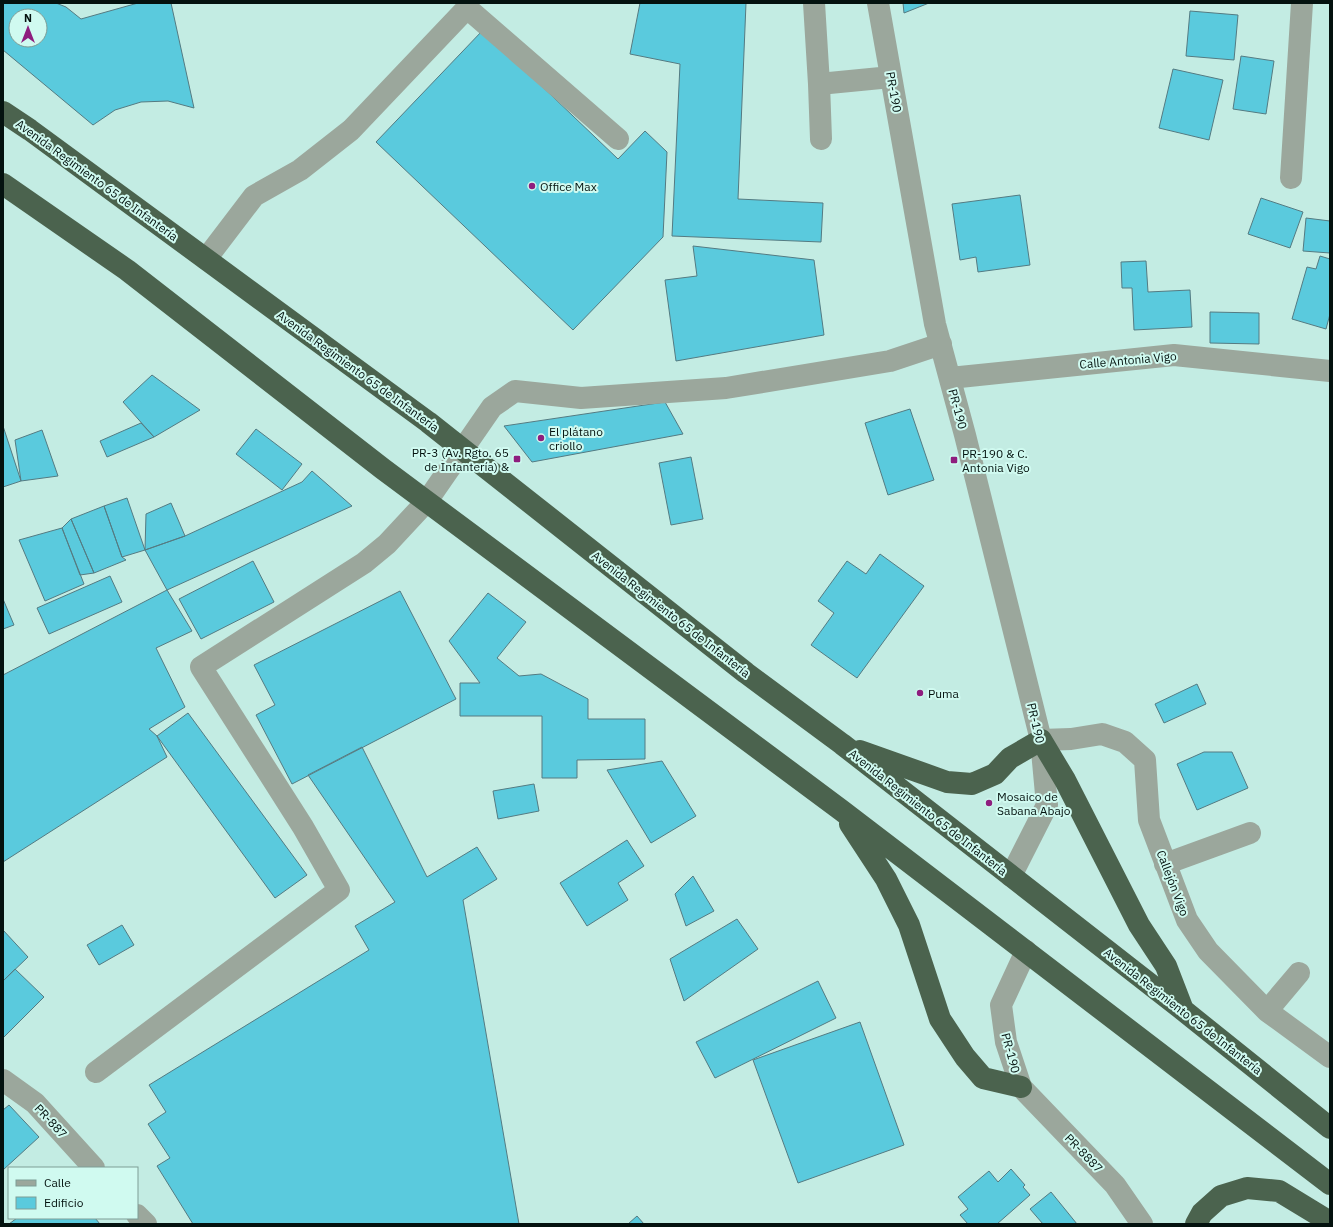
<svg xmlns="http://www.w3.org/2000/svg" width="1333" height="1227" font-family="'IBM Plex Sans',sans-serif">
<style>
.building{fill:#5acadd;stroke:#547b82;fill-rule:evenodd}
.lines{fill:none;stroke-linecap:round;stroke-linejoin:round}
.minor{stroke:#9ba79c;stroke-width:22}
.highway{stroke:#4b634e;stroke-width:22}
.poi-dot{fill:#8e1d7e;stroke:#d0faf0;stroke-width:1.5}
.labels{text-anchor:middle;dominant-baseline:central;stroke-width:4;stroke-linejoin:round;paint-order:stroke}
.street-label{font-size:12px;fill:#04120f;stroke:#d0faf0}
.poi-label{font-size:12px;fill:#04120f;stroke:#d0faf0;text-anchor:start}
</style>
<rect width="100%" height="100%" fill="#c3ece3"/>
<!-- building -->
<path class="building" d="M3 3H56L66 7 81 19 138 3H171L194 108 168 101 141 102 115 110 93 125 3 50ZM16 16H40V40H16Z
M640 3H746L738 199 823 203 821 242 672 236 680 64 630 54Z
M903 3H929L904 13Z
M1190 11 1238 15 1234 60 1186 56Z
M483 30 618 159 645 131 667 152 663 237 573 330 376 142Z
M1241 56 1274 61 1266 114 1233 109Z
M1173 69 1223 80 1209 140 1159 128Z
M1020 195 1030 265 978 272 976 257 960 260 952 204Z
M1261 198 1303 212 1290 248 1248 234Z
M1306 218 1330 221V253L1303 251Z
M693 246 814 260 824 335 676 361 665 280 697 276Z
M1320 256 1330 259V314L1326 329 1292 319 1307 267 1316 269Z
M1146 261 1148 292 1190 290 1192 327 1134 330 1132 288H1122L1121 262Z
M1210 312 1259 313V344L1210 343Z
M152 375 200 410 154 437 123 402Z
M665 402 683 434 532 462 504 426Z
M910 409 934 480 888 495 865 423Z
M141 423 154 437 107 457 100 441Z
M3 426 21 481 3 487Z
M256 429 302 464 282 490 236 454Z
M42 430 58 476 21 481 15 440Z
M691 457 703 519 671 525 659 463Z
M312 471 352 506 167 590 145 550 185 536 302 482Z
M127 498 145 550 122 557 104 506Z
M171 503 185 536 145 550 146 514Z
M104 506 122 557 126 560 94 573 71 519Z
M71 519 94 573 80 575 62 528Z
M62 528 84 584 45 601 19 540Z
M880 554 924 586 857 678 811 645 834 613 818 601 847 561 866 574Z
M253 561 274 602 201 639 179 599Z
M110 576 122 602 49 634 37 608Z
M167 590 192 631 156 648 185 707 149 729 157 736 167 757 3 862V675Z
M400 591 456 699 292 784 256 715 275 705 254 665Z
M488 593 526 622 497 658 519 676 541 674 588 699V719H645V759L577 760V778H542V716H460V683H480L449 641Z
M3 599 14 625 3 629Z
M1197 684 1206 704 1164 723 1155 704Z
M188 713 307 875 275 898 157 736Z
M362 747 427 877 477 847 497 879 463 900 519 1224H193L157 1166 170 1158 148 1124 166 1112 149 1085 369 950 355 926 395 902 308 775Z
M1204 752H1232L1248 788 1197 810 1177 764Z
M662 761 696 816 651 843 607 770Z
M534 784 539 811 498 819 493 791Z
M627 840 644 866 618 883 628 900 587 926 560 883Z
M693 876 714 911 686 926 675 894Z
M737 919 758 949 684 1001 670 959Z
M122 925 134 945 99 965 87 945Z
M3 930 28 957 3 981Z
M15 969 44 997 3 1038V981Z
M818 981 836 1018 715 1078 696 1042Z
M860 1022 904 1145 798 1183 753 1060Z
M9 1105 39 1137 3 1170V1110Z
M1011 1169 1025 1185 1023 1187 1030 1195 997 1224H968L960 1215 968 1209 958 1197 989 1171 998 1182Z
M1051 1192 1077 1224H1043L1030 1209Z
M637 1216 644 1224H628Z
M17 1218H95L100 1224H9Z"/>
<g class="lines">
<!-- minor -->
<path class="minor" d="M814 3 819 84
M878 3 935 324 965 435 1041 740 1047 805 1011 876
M821 139 819 84 891 77
M1291 178 1302 3
M206 259 254 196 300 170 351 130 467 8 618 139
M950 378 1174 355 1330 371
M1041 740 1071 739 1102 734 1125 742 1145 760 1149 820 1187 920 1208 951 1267 1011 1330 1057
M1165 864 1250 833
M1026 951 1001 1005 1006 1042 1021 1087 1115 1185 1142 1224
M1267 1011 1299 973
M96 1072 339 890 303 827 201 667 364 563 387 544 427 501 492 407 515 391 581 398 726 388 890 361 941 344
M3 1080 35 1103 94 1168
M137 1215 146 1224"/>
<!-- highway -->
<path class="highway" d="M3 112 30 130 428 422 746 673 842 744 1183 1010 1330 1128
M3 184 127 270 383 469 841 810 1330 1184
M860 751 947 782 972 784 995 774 1010 758 1041 740 1065 780 1139 925 1166 966 1183 1010
M850 824 886 879 909 925 940 1019 965 1057 983 1078 1021 1087
M1196 1224 1202 1213 1221 1196 1247 1188 1279 1191 1330 1222"/>
</g>
<!-- markers -->
<g class="poi-dot">
<circle cx="532" cy="186" r="4"/>
<circle cx="541" cy="438" r="4"/>
<rect x="513" y="455" width="8" height="8" rx="2"/>
<rect x="950" y="456" width="8" height="8" rx="2"/>
<circle cx="920" cy="693" r="4"/>
<circle cx="989" cy="803" r="4"/>
</g>
<g class="labels">
<!-- street labels -->
<g class="street-label">
<text transform="translate(894 92) rotate(80)">PR-190</text>
<text transform="translate(97 180) rotate(36)">Avenida Regimiento 65 de Infantería</text>
<text transform="translate(1128 360) rotate(-5)">Calle Antonia Vigo</text>
<text transform="translate(358 371) rotate(36)">Avenida Regimiento 65 de Infantería</text>
<text transform="translate(958 409) rotate(75)">PR-190</text>
<text transform="translate(671 614) rotate(38)">Avenida Regimiento 65 de Infantería</text>
<text transform="translate(1036 723) rotate(77)">PR-190</text>
<text transform="translate(928 812) rotate(38)">Avenida Regimiento 65 de Infantería</text>
<text transform="translate(1173 883) rotate(69)">Callejón Vigo</text>
<text transform="translate(1183 1011) rotate(38)">Avenida Regimiento 65 de Infantería</text>
<text transform="translate(1011 1053) rotate(75)">PR-190</text>
<text transform="translate(51 1121) rotate(47)">PR-887</text>
<text transform="translate(1084 1153) rotate(46)">PR-8887</text>
</g>
<!-- poi labels -->
<g class="poi-label">
<text x="540" y="186">Office Max</text>
<text x="549" y="431">El plátano<tspan x="549" dy="14">criollo</tspan></text>
<text x="509" y="452" text-anchor="end">PR-3 (Av. Rgto. 65<tspan x="509" dy="14">de Infantería) &amp;</tspan></text>
<text x="962" y="453">PR-190 &amp; C.<tspan x="962" dy="14">Antonia Vigo</tspan></text>
<text x="928" y="693">Puma</text>
<text x="997" y="796">Mosaico de<tspan x="997" dy="14">Sabana Abajo</tspan></text>
</g>
</g>
<!-- border -->
<rect width="1333" height="1227" fill="none" stroke="#04120f" stroke-width="8"/>
<!-- legend -->
<rect x="8" y="1167" width="130" height="52" fill="#d0faf0" stroke="#7e9d96"/>
<rect x="16" y="1180" width="20" height="6" fill="#9ba79c" stroke="#7e9d96"/>
<text x="44" y="1187" font-size="12" fill="#04120f">Calle</text>
<rect x="16" y="1197" width="20" height="12" fill="#5acadd" stroke="#7e9d96"/>
<text x="44" y="1207" font-size="12" fill="#04120f">Edificio</text>
<!-- north arrow -->
<g transform="translate(28 28)"><circle r="19" fill="#d0faf0" stroke="#7e9d96"/>
<path d="M0-3L7 15L0 10L-7 15Z" fill="#8e1d7e"/>
<text y="-6" font-size="11" font-weight="bold" text-anchor="middle" fill="#04120f">N</text>
</g>
</svg>
